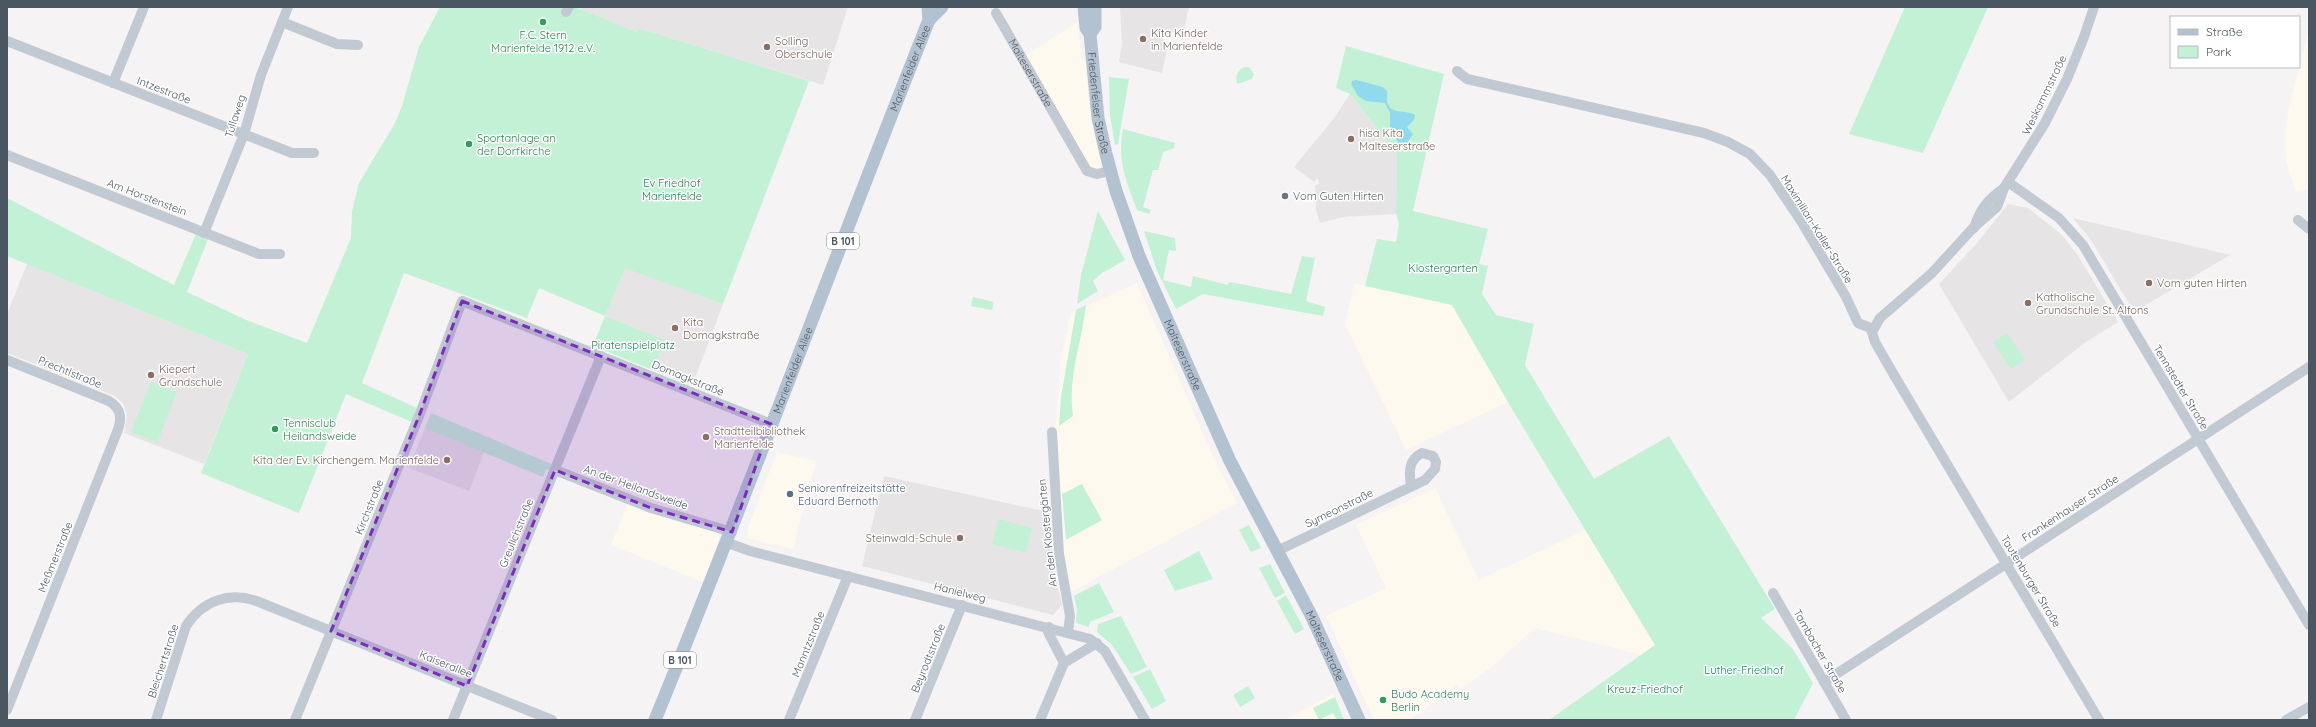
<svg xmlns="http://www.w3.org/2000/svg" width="2316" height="727" font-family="Quicksand,sans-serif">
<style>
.commercial{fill:#fdf9ef}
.education{fill:#e6e4e5}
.green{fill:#c3f1d5}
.water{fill:#90daee}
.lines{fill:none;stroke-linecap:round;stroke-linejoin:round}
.minor{stroke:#c1cad2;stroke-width:10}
.major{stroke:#b3c2d1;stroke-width:13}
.marked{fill:#7b2cbf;fill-opacity:0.2;stroke:#7b2cbf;stroke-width:3;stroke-dasharray:8 5;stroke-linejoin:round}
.leisure-dot{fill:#2e9e5b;stroke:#fff;stroke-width:1.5}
.education-dot{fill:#8d6e63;stroke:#fff;stroke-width:1.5}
.worship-dot{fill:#6b7280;stroke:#fff;stroke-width:1.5}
.service-dot{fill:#5c6f8a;stroke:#fff;stroke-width:1.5}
.labels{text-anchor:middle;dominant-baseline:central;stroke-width:3;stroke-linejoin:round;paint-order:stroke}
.shield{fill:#fff;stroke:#808990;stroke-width:1}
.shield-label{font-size:10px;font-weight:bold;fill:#4a5661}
.education-label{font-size:11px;fill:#785e54;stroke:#fff;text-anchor:start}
.leisure-label{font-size:11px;fill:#27864d;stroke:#fff;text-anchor:start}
.street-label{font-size:11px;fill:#4a5661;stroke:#fff}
.park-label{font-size:11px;fill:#17864f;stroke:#fff}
.worship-label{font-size:11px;fill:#5b616d;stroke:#fff;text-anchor:start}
.service-label{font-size:11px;fill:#4e5e75;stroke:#fff;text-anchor:start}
</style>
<rect width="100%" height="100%" fill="#f5f3f3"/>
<!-- commercial -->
<path class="commercial" d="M1078 22 1081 58 1085 61 1091 112 1101 162 1099 168 1095 169 1089 167 1026 55Z
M2309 29V189L2295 191 2286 161 2285 132 2289 108Z
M1137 283 1215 461 1237 503 1069 593 1062 551 1055 431 1061 359 1071 313Z
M1354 283 1452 305 1508 402 1406 450 1345 324Z
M777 452 816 461 793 549 747 538V530Z
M1435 488 1479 580 1585 530 1655 645 1641 655 1535 628 1493 666 1461 689 1457 685 1410 720H1374L1326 616 1386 588 1356 525Z
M628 502 718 533 719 541 703 582 611 545Z
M1333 694 1344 720H1284Z"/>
<!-- education -->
<path class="education" d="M581 7H848L823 85 639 28 637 32 580 9Z
M1120 7H1189L1183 34 1166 31 1162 47 1167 49 1162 73 1119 62 1122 44Z
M1350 94 1397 153 1396 214 1344 217 1320 223 1316 210 1315 186 1319 184 1318 178 1314 182 1294 167 1335 117Z
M2008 204 2028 208 2061 234 2077 254 2118 322 2086 342 2009 402 1939 284 1977 243Z
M2073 218 2230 255 2134 312 2091 240Z
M27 264 248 354 204 464 124 433 127 414 123 403 113 395 7 353V314Z
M625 267 723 304 692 386 653 370 665 341 605 316Z
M425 428 484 452 469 491 409 468Z
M884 476 1048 512 1053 565 1062 605 1053 615 862 566Z"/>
<!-- green -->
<path class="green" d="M440 7H575L637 32 639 28 809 81 723 304 625 268 605 316 665 340 653 370 593 346 605 316 539 288 527 318 404 273 362 383 417 408 412 422 346 394 299 513 201 473 248 354 7 256V198L174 285 196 234 208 239 187 292 246 320 307 343 351 238 352 211 359 183 395 123 402 106 419 47Z
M1905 7H1988L1923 153 1849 134Z
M1346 46 1444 74 1413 211 1488 229 1479 264 1488 266 1482 294 1496 315 1534 324 1525 365 1594 479 1669 436 1775 609 1761 618 1793 649 1813 683 1794 720H1549L1655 645 1512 409 1452 305 1365 286 1377 239 1396 242 1399 223 1396 214 1397 153 1350 94 1336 88Z
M1244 67H1249L1254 74 1252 79 1237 84C1235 76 1237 71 1244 67Z
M1109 77 1129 79 1118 144 1115 145 1110 116Z
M1123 129 1175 143 1174 148 1163 152 1158 170H1153L1143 207 1151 210 1149 214 1137 210C1126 180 1117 162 1123 129Z
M1098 211 1125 260 1102 273 1093 281 1098 291 1077 304 1081 275Z
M1144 231 1175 238 1176 251 1169 250 1163 280 1191 287 1193 276 1228 285 1230 282 1291 294 1302 256 1315 258 1306 301 1325 307 1323 316 1203 294 1176 309 1157 271Z
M973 297 994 302 992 310 971 306Z
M1086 305C1082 342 1067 379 1073 416L1059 426 1061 397 1076 310Z
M2007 333 2025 360 2011 369 1993 342Z
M151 382 177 392 157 443 131 432Z
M431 413 551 464 549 470 546 469 543 477 425 428Z
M1082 484 1102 520 1066 540 1062 494Z
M999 519 1032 528 1026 553 992 544Z
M1249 525 1261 548 1251 552 1239 530Z
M1199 551 1213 579 1175 591 1164 570Z
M1270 564 1285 593 1275 598 1259 568Z
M1099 583 1114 612 1090 622 1089 627 1076 623 1077 610 1074 596Z
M1286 595 1304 629 1295 634 1277 601Z
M1121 616 1147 667 1131 674 1112 645 1097 632 1098 624Z
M1150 669 1166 701 1152 709 1133 677Z
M1248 686 1255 698 1240 707 1233 695Z
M1335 697 1344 720H1337L1333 713 1319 720 1313 708Z"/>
<!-- water -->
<path class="water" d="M1356 80 1383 87 1387 91C1388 94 1386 97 1387 100 1388 116 1407 109 1415 115L1414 120 1407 127 1413 134 1405 146 1399 144 1390 127V113L1385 103 1366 101 1358 96 1351 84 1352 81Z"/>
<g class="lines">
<!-- minor -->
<g class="minor">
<path d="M2094 7 2084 37 2067 79 2045 123 2004 188 1997 207 1973 228 1932 273 1880 318 1872 332 1875 342 1894 375 2099 720"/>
<path d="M566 12 569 7"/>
<path id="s1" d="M996 13 1087 171 1097 174 1110 171"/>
<path d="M282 22 337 44 358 45"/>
<path d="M7 41 292 153H314"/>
<path d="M1457 71 1467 79 1704 133 1728 142 1750 154 1770 175 1801 221 1846 297 1858 323 1873 329"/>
<path d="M113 83 144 7"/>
<path d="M7 155 259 254H280"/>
<path d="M2008 182 2059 218 2083 245 2309 625"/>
<path d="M2298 220 2309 229"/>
<path d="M1974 228C1980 209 1988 199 2004 188"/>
<path d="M204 233 244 134 261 75 288 7"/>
<path d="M7 360 109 401C122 409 122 419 117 432L7 710"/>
<path d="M1052 432 1059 554 1070 616 1068 632"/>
<path d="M555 470 651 508 732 532"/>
<path d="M728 543 750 551 1090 639 1105 651 1145 720"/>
<path d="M1277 551 1425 480 1435 469 1436 462 1433 456 1422 453C1408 460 1409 473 1411 486"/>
<path d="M1773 593 1846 720"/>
<path d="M1049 627 1048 632 1064 663"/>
<path d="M1824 682 2309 367"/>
<path d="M156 720 186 626C203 600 230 591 259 602L552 720"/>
<path d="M295 720 419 416 462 301 771 424"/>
<path d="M453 720 601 356"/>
<path d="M789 720 848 576"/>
<path d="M915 720 962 605"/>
<path d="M1040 720 1064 663 1097 643"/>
<path d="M2286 720 2309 707"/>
</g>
<!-- major -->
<g class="major">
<path id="s2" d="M1084 7 1086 28 1090 34 1098 118 1106 154 1116 191 1139 256 1230 461 1311 615 1359 720"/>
<path d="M929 20 942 7"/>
<path d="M1090 34 1095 27V7"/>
<path id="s3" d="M655 720C750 488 836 253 929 20L928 7"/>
</g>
</g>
<!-- marked area -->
<path class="marked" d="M462 301 771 424 732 532 651 508 555 470 467 686 331 631 419 416Z"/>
<!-- markers -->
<g class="leisure-dot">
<circle cx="543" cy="22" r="4"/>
<circle cx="469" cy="144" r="4"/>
<circle cx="275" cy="429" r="4"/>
<circle cx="1383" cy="700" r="4"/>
</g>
<g class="education-dot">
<circle cx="1143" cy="39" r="4"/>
<circle cx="767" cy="47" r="4"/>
<circle cx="1351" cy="139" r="4"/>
<circle cx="2149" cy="283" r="4"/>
<circle cx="2028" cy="303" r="4"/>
<circle cx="675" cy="328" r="4"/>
<circle cx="151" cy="375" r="4"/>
<circle cx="706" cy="437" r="4"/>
<circle cx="447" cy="460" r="4"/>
<circle cx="960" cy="538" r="4"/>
</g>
<circle class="worship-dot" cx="1285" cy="196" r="4"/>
<circle class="service-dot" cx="790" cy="494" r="4"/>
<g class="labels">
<!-- shield labels -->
<g class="shield">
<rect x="827" y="233" width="32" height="16" rx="3"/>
<rect x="664" y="652" width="32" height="16" rx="3"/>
</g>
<g class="shield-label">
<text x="843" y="241">B 101</text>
<text x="680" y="660">B 101</text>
</g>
<!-- education labels -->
<g class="education-label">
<text x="1151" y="33">Kita Kinder<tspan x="1151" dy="13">in Marienfelde</tspan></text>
<text x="775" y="41">Solling<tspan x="775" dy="13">Oberschule</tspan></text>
<text x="1359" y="133">hisa Kita<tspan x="1359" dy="13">Malteserstraße</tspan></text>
<text x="2157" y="283">Vom guten Hirten</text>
<text x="2036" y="297">Katholische<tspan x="2036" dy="13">Grundschule St. Alfons</tspan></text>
<text x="683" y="322">Kita<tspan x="683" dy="13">Domagkstraße</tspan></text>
<text x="159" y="369">Kiepert<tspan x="159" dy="13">Grundschule</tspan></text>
<text x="714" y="431">Stadtteilbibliothek<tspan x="714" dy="13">Marienfelde</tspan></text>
<text x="439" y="460" text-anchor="end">Kita der Ev. Kirchengem. Marienfelde</text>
<text x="952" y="538" text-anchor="end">Steinwald-Schule</text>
</g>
<!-- leisure labels -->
<g class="leisure-label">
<text x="543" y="35" text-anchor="middle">F.C. Stern<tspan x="543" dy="13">Marienfelde 1912 e.V.</tspan></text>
<text x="477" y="138">Sportanlage an<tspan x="477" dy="13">der Dorfkirche</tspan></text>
<text x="283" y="423">Tennisclub<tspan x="283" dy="13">Heilandsweide</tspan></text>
<text x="1391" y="694">Budo Academy<tspan x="1391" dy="13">Berlin</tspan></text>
</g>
<!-- street labels -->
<g class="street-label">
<text stroke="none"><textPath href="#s3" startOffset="700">Marienfelder Allee</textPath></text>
<text stroke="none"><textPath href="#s1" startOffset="69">Malteserstraße</textPath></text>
<text transform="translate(164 90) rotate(21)">Intzestraße</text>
<text transform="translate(2044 95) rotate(-64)">Weskammstraße</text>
<text stroke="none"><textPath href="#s2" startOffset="98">Friedenfelser Straße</textPath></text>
<text transform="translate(235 116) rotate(-72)">Tullaweg</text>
<text transform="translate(147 197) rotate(21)">Am Horstenstein</text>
<text transform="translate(1817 229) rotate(58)">Maximilian-Kaller-Straße</text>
<text stroke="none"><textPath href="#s2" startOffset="365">Malteserstraße</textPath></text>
<text stroke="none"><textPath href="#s3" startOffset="376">Marienfelder Allee</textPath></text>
<text transform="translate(70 372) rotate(22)">Prechtlstraße</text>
<text transform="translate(688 378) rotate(22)">Domagkstraße</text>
<text transform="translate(2181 387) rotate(59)">Tennstedter Straße</text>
<text transform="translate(636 487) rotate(20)">An der Heilandsweide</text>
<text transform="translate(369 507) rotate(-68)">Kirchstraße</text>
<text transform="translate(1339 508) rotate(-26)">Symeonstraße</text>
<text transform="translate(2070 508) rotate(-33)">Frankenhauser Straße</text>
<text transform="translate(516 533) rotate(-68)">Greulichstraße</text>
<text transform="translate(1047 533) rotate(-96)">An den Klostergärten</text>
<text transform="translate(55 557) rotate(-68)">Meßmerstraße</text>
<text transform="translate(2031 581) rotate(59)">Tautenburger Straße</text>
<text transform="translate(960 592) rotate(14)">Hanielweg</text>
<text transform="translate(808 644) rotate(-68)">Manntzstraße</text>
<text stroke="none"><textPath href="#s2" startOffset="689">Malteserstraße</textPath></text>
<text transform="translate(1820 651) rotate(60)">Tambacher Straße</text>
<text transform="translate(928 658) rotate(-68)">Beyrodtstraße</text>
<text transform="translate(163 661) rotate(-72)">Bleichertstraße</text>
<text transform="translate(446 664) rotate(22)">Kaiserallee</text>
</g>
<!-- park labels -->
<g class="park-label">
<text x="672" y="183">Ev Friedhof<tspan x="672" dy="13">Marienfelde</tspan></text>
<text x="1443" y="268">Klostergarten</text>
<text x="633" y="345">Piratenspielplatz</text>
<text x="1744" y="670">Luther-Friedhof</text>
<text x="1645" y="689">Kreuz-Friedhof</text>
</g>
<!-- worship labels -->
<g class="worship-label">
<text x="1293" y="196">Vom Guten Hirten</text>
</g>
<!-- service labels -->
<g class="service-label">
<text x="798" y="488">Seniorenfreizeitstätte<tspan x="798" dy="13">Eduard Bernoth</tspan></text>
</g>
</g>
<!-- border -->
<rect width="2316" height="727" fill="none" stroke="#4a5661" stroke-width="16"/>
<!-- legend -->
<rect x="2170" y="16" width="130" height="52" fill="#ffffff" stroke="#b7bbc0"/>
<rect x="2178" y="29" width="20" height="6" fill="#b3c2d1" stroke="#b7bbc0"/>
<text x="2206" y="36" font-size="12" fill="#4a5661">Straße</text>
<rect x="2178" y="46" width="20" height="12" fill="#c3f1d5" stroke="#b7bbc0"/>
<text x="2206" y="56" font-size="12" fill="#4a5661">Park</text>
</svg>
